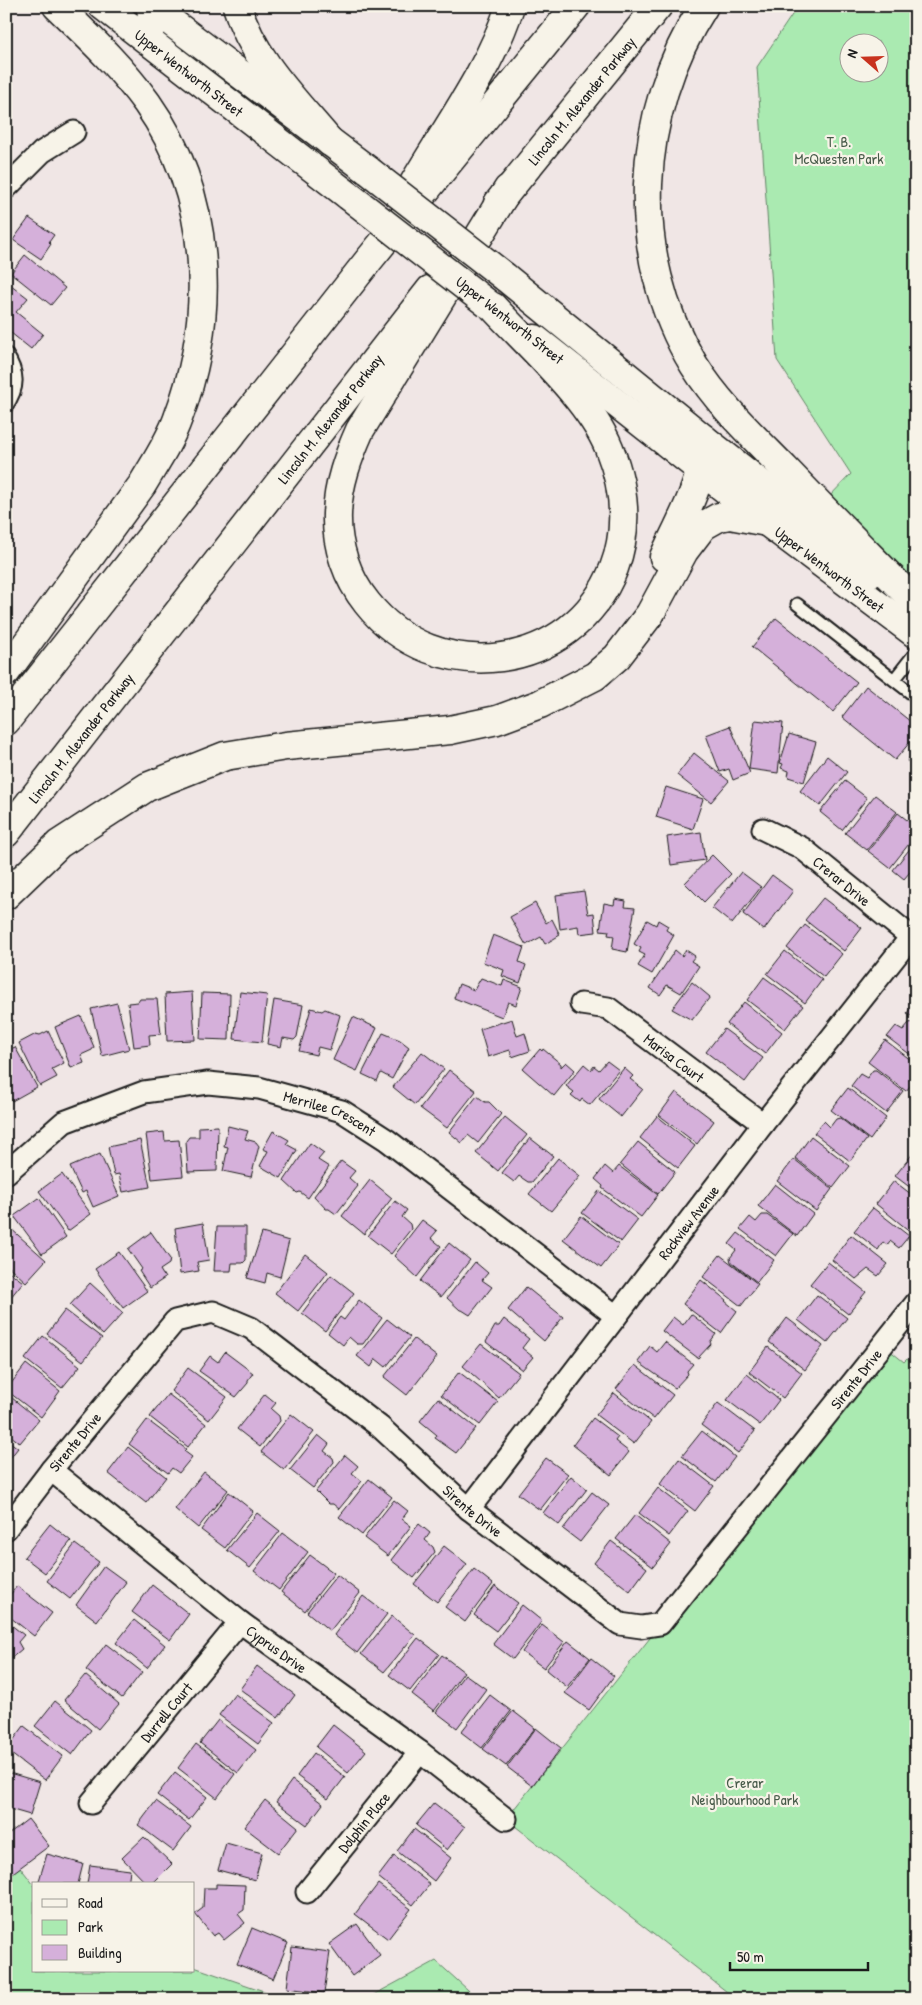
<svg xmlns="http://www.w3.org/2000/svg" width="922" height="2005" font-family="'Patrick Hand',sans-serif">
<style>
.green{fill:#aaeab1;stroke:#638366;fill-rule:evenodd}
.building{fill:#d5b0da;stroke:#1c1c1c}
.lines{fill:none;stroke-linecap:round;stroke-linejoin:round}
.lane-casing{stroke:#1c1c1c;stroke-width:15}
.street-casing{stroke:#1c1c1c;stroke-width:25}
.secondary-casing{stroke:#1c1c1c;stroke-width:31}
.highway-casing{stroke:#1c1c1c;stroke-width:31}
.lane{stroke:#f7f3e8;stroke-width:11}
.street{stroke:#f7f3e8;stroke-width:21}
.secondary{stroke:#f7f3e8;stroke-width:28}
.highway{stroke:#f7f3e8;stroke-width:28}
.secondary-bridge-casing{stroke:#1c1c1c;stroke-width:31;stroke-linecap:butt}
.secondary-bridge{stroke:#f7f3e8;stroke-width:28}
.labels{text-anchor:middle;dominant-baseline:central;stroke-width:4.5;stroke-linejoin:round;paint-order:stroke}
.street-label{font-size:15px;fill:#1c1c1c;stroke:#f7f3e8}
.park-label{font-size:15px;fill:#475a49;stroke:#f7f3e8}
</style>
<rect width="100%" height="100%" fill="#f0e6e5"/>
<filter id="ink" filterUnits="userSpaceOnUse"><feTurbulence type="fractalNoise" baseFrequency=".02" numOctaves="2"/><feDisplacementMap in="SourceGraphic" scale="10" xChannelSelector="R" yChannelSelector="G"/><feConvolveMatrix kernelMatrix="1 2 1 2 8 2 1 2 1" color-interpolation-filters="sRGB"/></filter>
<g filter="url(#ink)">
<!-- green -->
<path class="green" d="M798 6H916V585L827 499 851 474 777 360 757 67ZM850 42H880V72H850Z
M883 1345 904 1362 907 1359 916 1366V1999H736L506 1819Z
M6 1849 34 1885V1971H194V1967L287 1999H6Z
M436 1961 478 1999H366Z"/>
<!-- building -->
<path class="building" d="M29 218 54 235 49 242 51 244 41 259 13 240Z
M25 255 65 288 51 305 11 273Z
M6 281 28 298 16 312 43 334 31 349 6 329Z
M776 618 857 682 833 712 752 647Z
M866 686 916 726V735L895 760 842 717Z
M755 720 783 723 778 773 749 769Z
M730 726 750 773 733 780 729 769 720 772 706 735Z
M789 734 816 742 804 782 788 777 789 771 781 768 783 764 780 763Z
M916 749V768L907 761Z
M694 753 729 781 711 802 677 775Z
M827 756 847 772 820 806 800 791Z
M845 781 867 798 842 830 820 812Z
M666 787 703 799 693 829 656 817Z
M875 795 897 812 867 850 845 833Z
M898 813 916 827V835L890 868 868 851Z
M701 832 705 860 671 865 667 837Z
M916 841V877L910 872 904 879 893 870Z
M712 855 731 874 704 902 685 883Z
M741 872 761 887 732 924 712 908Z
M772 875 793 891 764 930 743 914Z
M584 891 588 914 594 913 596 932 579 934 578 926 560 929 556 895Z
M823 898 862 928 844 951 805 920Z
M615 899 626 901 625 907 635 908 627 952 612 949 614 936 608 935 609 931 600 930 604 903 614 905Z
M535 903 546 923 552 919 560 935 545 944 541 937 526 945 510 917Z
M647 920 656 925 658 920 668 926 666 930 674 935 652 974 638 966 645 955 639 952 641 948 634 944Z
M805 925 842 954 824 977 787 948Z
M493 935 524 947 519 962 526 965 520 983 502 976 504 970 483 962Z
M675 950 682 956 686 950 695 956 691 961 699 966 681 993 667 985 660 995 650 988Z
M785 951 822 980 805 1003 767 974Z
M764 977 803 1006 785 1029 747 1000Z
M481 978 502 986 504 980 522 987 516 1005 508 1002 502 1017 454 998 459 984 474 990Z
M692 982 710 997 692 1020 672 1009Z
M192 992 195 1040 167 1041 165 994Z
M240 992 267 995 262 1042 234 1039Z
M202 993 230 994 229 1040 200 1039Z
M140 999H157L161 1034 149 1035 150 1045 134 1047 128 1003 138 1002Z
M274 1000 303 1005 297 1037 294 1040 283 1038 281 1047 267 1044Z
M916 1001V1019L907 1013Z
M744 1002 782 1032 765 1054 727 1024Z
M117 1003 129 1049 102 1056 91 1009Z
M311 1008 322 1011 325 1009 340 1015 330 1050 318 1047 316 1055 299 1051Z
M81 1016 94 1047 92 1050 81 1055 84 1063 71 1068 55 1027Z
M353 1017 377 1028 357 1071 333 1060Z
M512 1019 517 1036 525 1033 530 1051 512 1057 510 1050 488 1057 480 1029Z
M914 1022 916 1023V1059L887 1037 896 1026 903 1030 909 1023Z
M724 1029 763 1058 745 1082 706 1052Z
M48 1031 64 1063 52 1069 57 1077 40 1086 19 1043 36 1034 40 1035Z
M383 1033 400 1040 409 1047 392 1079 381 1073 377 1081 362 1074Z
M885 1040 916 1064V1079L906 1091 868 1062Z
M15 1047 37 1087 12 1101 6 1090V1051Z
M540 1049 542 1051 543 1049 561 1064V1067L566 1062 575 1070 554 1096 523 1069Z
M422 1052 444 1069 415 1105 393 1087Z
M607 1061 619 1070 590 1105 582 1099 580 1102 571 1095 574 1092 566 1086 584 1064 591 1070 594 1066 599 1070Z
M624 1068 633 1076 630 1079 643 1089 621 1117 599 1099Z
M449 1070 476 1091 447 1128 420 1108Z
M873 1070H876L903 1091 886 1113 851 1086 860 1074 867 1078Z
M848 1088 886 1118 870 1140 831 1110Z
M676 1092 714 1121 697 1144 659 1115Z
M477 1096 485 1102H489L501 1114 478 1143 468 1135 462 1143 449 1132Z
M657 1116 695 1146 678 1168 640 1138Z
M505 1117 527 1135 498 1171 476 1153Z
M840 1118 867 1139 850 1161 814 1133 824 1121 830 1127 836 1119Z
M218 1126 217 1171 188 1172 186 1141 189 1137H199V1127Z
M228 1126 248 1131 245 1139 256 1142 259 1146 251 1177 223 1171 228 1147 224 1146Z
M273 1131 289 1140 286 1144 297 1150 281 1178 260 1166 268 1151 263 1149Z
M164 1132 165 1141 179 1140 183 1176 152 1179 146 1134Z
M811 1136 850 1166 833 1188 795 1158Z
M530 1138 553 1156 532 1182H528L519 1176 514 1182 502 1173Z
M140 1140 150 1187 123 1192 119 1174 114 1175 108 1147Z
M638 1142 675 1172 658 1194 620 1164Z
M310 1143 324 1153 318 1160 329 1167 308 1198 300 1192 297 1193 284 1181Z
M914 1152 916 1153V1192L895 1176Z
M100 1154 119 1196 93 1207 86 1191 82 1193 70 1167Z
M558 1158 580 1176 551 1211 529 1194Z
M794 1159 832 1189 816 1211 777 1181Z
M341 1161 355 1171 349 1178 358 1186 336 1214 329 1209H326L314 1196Z
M605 1166 613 1173 619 1166 658 1195 641 1217 602 1188 603 1186 595 1179Z
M62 1174 91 1214 68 1231 39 1191Z
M370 1180 392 1198 364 1234 342 1216Z
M894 1181 916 1198 911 1207 915 1209 912 1213 916 1216V1228L912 1233 876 1204Z
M775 1184 813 1214 797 1236 758 1206Z
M599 1191 638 1220 621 1242 582 1213Z
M39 1198 66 1237 42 1254 14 1216Z
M395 1201 407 1210 402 1217 410 1224 411 1229 391 1254 368 1236Z
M873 1208 909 1236 899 1248 890 1241 887 1245 883 1242 878 1250 854 1231Z
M762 1215H767L793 1234 776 1256 740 1229 750 1217 756 1222Z
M581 1216 619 1245 601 1268 563 1239Z
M422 1220 437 1231 431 1238 441 1246 417 1277 394 1256Z
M203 1223 209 1260 197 1262 199 1271 180 1274 175 1228Z
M9 1227 46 1260 26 1282 6 1264V1230Z
M217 1227H246V1260L243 1263H232L231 1271H214Z
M151 1232 170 1259 169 1264 160 1270 165 1278 150 1288 139 1271 142 1269 128 1249Z
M262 1233 289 1241 280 1277 267 1273 265 1283 247 1278Z
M738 1233 774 1260 757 1282 731 1262 730 1258 736 1250 729 1244Z
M851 1235 888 1264 878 1276 868 1269 856 1279 832 1260Z
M449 1243 470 1260 441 1297 420 1281Z
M119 1252 147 1291 123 1308 95 1269Z
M305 1254 328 1272 298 1311 275 1293Z
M720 1255 758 1284 741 1306 703 1277Z
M475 1262 488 1273 482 1280 492 1287 470 1315 462 1310H460L447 1298Z
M828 1262 866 1292 848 1314 810 1284Z
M6 1269 23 1282 6 1303Z
M331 1275 354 1293 325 1331 302 1313Z
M701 1280 726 1300 725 1301 737 1311 721 1333 683 1304Z
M90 1283 123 1313 103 1335 70 1305Z
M526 1287 563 1317 544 1341 508 1310Z
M817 1295 847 1318 827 1343 798 1320Z
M359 1300 382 1318 363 1344H357L349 1337 343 1345 328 1333 340 1317 344 1320Z
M65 1310 102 1338 83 1361 47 1334Z
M691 1314 716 1334 710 1342 711 1344 698 1358 662 1331 673 1317 683 1325Z
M787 1318 823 1346 805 1370 769 1342Z
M387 1319 410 1337 386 1367 376 1359 371 1367 357 1356Z
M504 1319 529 1339 522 1348 533 1357 522 1370 486 1342 495 1326H499Z
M43 1336 80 1366 62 1388 25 1359Z
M414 1339 437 1357 407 1395 384 1377Z
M665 1342 693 1364 687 1371 688 1374 675 1388 638 1362 650 1346 657 1352Z
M481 1344 519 1373 499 1398 463 1366Z
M768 1347 802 1373 783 1398 749 1372Z
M225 1352 253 1373 248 1380V1383L236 1397 199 1371 210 1356 218 1362Z
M26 1364 60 1391 41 1417 6 1390Z
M635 1365 673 1395 654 1419 616 1389Z
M188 1368 227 1397 209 1420 171 1391Z
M459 1372 498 1402 480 1425 441 1395Z
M747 1374 779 1400 760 1425 727 1400Z
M6 1393 39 1420 20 1443 6 1432Z
M614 1393 651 1422 634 1444 596 1415Z
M168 1394 206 1424 188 1447 150 1417Z
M265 1394 276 1403 271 1409 279 1416 280 1421 260 1447 237 1429Z
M438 1398 476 1428 456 1453 435 1438 437 1435 420 1421Z
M718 1403 755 1431 738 1453 701 1425Z
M291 1414 314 1432 284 1470 261 1452Z
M593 1418 618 1437 615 1441 629 1452 611 1475 573 1445Z
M147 1420 186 1449 184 1451 192 1457 179 1473 172 1468 168 1473 129 1444Z
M702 1431 735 1457 716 1482 682 1456Z
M318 1435 329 1444 324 1451 333 1458 334 1462 313 1488 290 1470Z
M6 1439 18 1448 10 1458H6Z
M128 1447 166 1477 146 1503 108 1473Z
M345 1455 358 1466 352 1473 362 1481 339 1509 333 1504H329L316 1491Z
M546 1458 568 1474 540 1510 518 1494Z
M679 1459 714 1486 695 1511 660 1484Z
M204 1472 228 1490 198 1528 175 1509Z
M571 1476 587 1489 559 1525 543 1513Z
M369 1479 392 1497 362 1535 339 1517Z
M658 1488 688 1511 669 1536 639 1513Z
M229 1492 253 1511 225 1548 201 1530Z
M592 1492 609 1505 580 1542 563 1529Z
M394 1500 408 1511 402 1519 411 1526 388 1556 364 1538Z
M257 1513 280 1531 250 1568 227 1550Z
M635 1515 671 1544 653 1567 616 1539Z
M50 1524 71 1541 45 1573 24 1557Z
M419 1524 430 1533 425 1540 433 1547 435 1552 414 1578 391 1560Z
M283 1533 308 1552 279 1590 254 1571Z
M611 1541 647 1568 630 1591 594 1563Z
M75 1544 99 1562 70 1599 47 1581Z
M444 1546 467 1564 437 1602 414 1584Z
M310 1555 334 1573 305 1611 281 1592Z
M104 1566 126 1582 97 1621 76 1605Z
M474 1569 493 1584 465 1622 445 1607Z
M337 1575 360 1593 330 1631 307 1612Z
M152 1585 189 1614 170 1640 132 1612Z
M17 1586 52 1613 34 1636 6 1614V1600Z
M495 1586 518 1603 496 1631 474 1615Z
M363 1596 387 1614 357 1653 334 1635Z
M522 1605 542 1621 513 1659 493 1644Z
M392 1616 415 1635 384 1672 361 1654Z
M134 1620 165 1645 147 1668 116 1643Z
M6 1621 24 1635 18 1642 22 1649 9 1660 6 1657Z
M542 1625 564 1642 544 1668 522 1652Z
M418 1638 439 1654 410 1691 389 1675Z
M568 1641 590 1658 567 1687 546 1670Z
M106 1644 142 1672 122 1698 86 1670Z
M442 1655 464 1672 434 1711 412 1694Z
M591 1658 614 1676 589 1710 565 1693Z
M257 1666 295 1695 278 1718 240 1689Z
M465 1674 486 1689 457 1728 436 1712Z
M85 1675 119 1704 98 1729 64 1700Z
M235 1694 274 1723 258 1744 219 1715Z
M490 1695 511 1711 482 1748 461 1732Z
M55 1701 91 1730 72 1755 35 1726Z
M513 1711 535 1728 506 1766 483 1749Z
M218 1720 256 1750 238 1773 200 1743Z
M333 1725 366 1751 348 1773 316 1747Z
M24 1726 63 1756 45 1780 6 1750Z
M536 1728 561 1748 532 1786 507 1767Z
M196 1744 235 1774 217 1798 178 1768Z
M314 1753 345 1777 328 1799 297 1776Z
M6 1772 40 1782 30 1815 6 1808Z
M175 1772 207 1797 189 1820 157 1795Z
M292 1780 323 1804 307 1825 276 1802Z
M265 1800 298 1827 278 1853 244 1827Z
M156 1801 191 1827 173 1851 138 1825Z
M434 1803 465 1827 447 1850 416 1825Z
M28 1819 49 1846 10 1875 6 1871V1836Z
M414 1829 451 1858 434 1881 397 1851Z
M144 1837 172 1864 152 1884H147L122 1858Z
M226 1843 262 1853 255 1880 218 1870Z
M47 1854 83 1864 78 1884H38Z
M394 1856 430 1884 413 1905 378 1877Z
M90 1865 130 1870 128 1884H87Z
M216 1884 245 1885 244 1910 238 1914 245 1923 224 1940 218 1933 213 1936 195 1914 203 1908 204 1888H216Z
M378 1884 411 1909 388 1939 355 1914Z
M357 1924 380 1955 352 1976 329 1944Z
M252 1928 288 1943 273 1979 237 1964Z
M292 1947 330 1952 324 1993 287 1988Z"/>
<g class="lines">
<defs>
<path id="lane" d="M6 353C19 372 20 388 6 407
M797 604 894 680
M916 652 894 680 916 697"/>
<g id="street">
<path d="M6 188 42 152 74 132"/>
<path id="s1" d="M763 829 802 848 916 941"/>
<path id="s2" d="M581 1004 608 1008 763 1124"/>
<path id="s3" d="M6 1173 64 1122 144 1092 208 1083 259 1088 342 1111 387 1140 616 1316"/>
<path id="s4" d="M51 1470 240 1622 420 1752 506 1819"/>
<path id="s5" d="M469 1509 763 1124 911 937"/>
<path id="s6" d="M6 1529 51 1470 175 1321 213 1312 251 1328 380 1427 469 1509 620 1624 641 1627 660 1624 916 1303"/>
<path id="s7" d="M91 1803 240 1622"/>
<path id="s8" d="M307 1892 420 1752"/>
</g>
<g id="secondary">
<path id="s9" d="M103 6 349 196"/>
<path d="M150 6 369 171"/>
<path d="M505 277 704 439 873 572"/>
<path id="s10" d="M535 339 767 522 916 634"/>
</g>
<g id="highway">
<path d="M237 6C253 60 295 100 330 142"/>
<path d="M704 6C635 113 627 255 694 365 719 405 754 437 786 470 829 515 873 559 916 603"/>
<path d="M148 40 153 6"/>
<path d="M414 183C447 127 491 67 510 6"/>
<path id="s11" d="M498 203 658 6"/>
<path d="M493 307C529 346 589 399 609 448 625 488 629 528 614 568 573 673 435 689 367 603 347 578 336 546 337 514 338 484 348 457 360 430L508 189"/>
<path d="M664 557C679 524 707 476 704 439"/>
<path d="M6 672 142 485C155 463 170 441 178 418 217 315 212 195 147 103 121 67 89 37 57 6"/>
<path d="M6 721 368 261 576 6"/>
<path id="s12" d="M6 833 430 290"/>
<path d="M6 895 59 844 147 787 225 756 286 746 450 730 497 720 540 704 595 676 617 657 650 614 684 551 703 526 719 517 730 515 767 522"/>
</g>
</defs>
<!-- lane casing -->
<use href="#lane" class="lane-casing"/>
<!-- street casing -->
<use href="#street" class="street-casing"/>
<!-- secondary casing -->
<use href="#secondary" class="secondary-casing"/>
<!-- highway casing -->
<use href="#highway" class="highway-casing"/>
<!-- lane -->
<use href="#lane" class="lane"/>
<!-- street -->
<use href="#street" class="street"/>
<!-- secondary -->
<use href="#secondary" class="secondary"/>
<!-- highway -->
<use href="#highway" class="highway"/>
<defs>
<path id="secondary-bridge" d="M369 171 505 277
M349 196 488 304"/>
</defs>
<!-- secondary-bridge casing -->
<use href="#secondary-bridge" class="secondary-bridge-casing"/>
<!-- secondary-bridge -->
<use href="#secondary-bridge" class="secondary-bridge"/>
</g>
</g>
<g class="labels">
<!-- street labels -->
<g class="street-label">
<text stroke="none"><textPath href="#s9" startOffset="109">Upper Wentworth Street</textPath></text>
<text stroke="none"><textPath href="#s11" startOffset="132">Lincoln M. Alexander Parkway</textPath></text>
<text transform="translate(510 320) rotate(38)">Upper Wentworth Street</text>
<text stroke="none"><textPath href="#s12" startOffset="526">Lincoln M. Alexander Parkway</textPath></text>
<text stroke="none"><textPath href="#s10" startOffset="374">Upper Wentworth Street</textPath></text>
<text stroke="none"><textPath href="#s12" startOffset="121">Lincoln M. Alexander Parkway</textPath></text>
<text stroke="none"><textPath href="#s1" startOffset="95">Crerar Drive</textPath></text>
<text stroke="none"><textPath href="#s2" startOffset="110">Marisa Court</textPath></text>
<text stroke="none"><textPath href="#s3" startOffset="354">Merrilee Crescent</textPath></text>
<text stroke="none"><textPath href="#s5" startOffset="361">Rockview Avenue</textPath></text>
<text stroke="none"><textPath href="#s6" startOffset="1176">Sirente Drive</textPath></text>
<text stroke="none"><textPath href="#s6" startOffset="111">Sirente Drive</textPath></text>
<text stroke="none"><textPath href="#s6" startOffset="636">Sirente Drive</textPath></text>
<text stroke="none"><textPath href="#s4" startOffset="288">Cyprus Drive</textPath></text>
<text stroke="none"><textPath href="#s7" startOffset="118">Durrell Court</textPath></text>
<text stroke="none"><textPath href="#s8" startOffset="90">Dolphin Place</textPath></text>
</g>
<!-- park labels -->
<g class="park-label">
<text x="839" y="141">T. B.<tspan x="839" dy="17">McQuesten Park</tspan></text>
<text x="745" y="1782">Crerar<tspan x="745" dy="17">Neighbourhood Park</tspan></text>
</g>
</g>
<!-- margin -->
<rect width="922" height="2005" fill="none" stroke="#f7f3e8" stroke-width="25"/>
<rect x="12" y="12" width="897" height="1980" fill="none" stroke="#1c1c1c" stroke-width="2" filter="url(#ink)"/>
<!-- legend -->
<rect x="32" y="1882" width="162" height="90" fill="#f7f3e8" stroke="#9f9d96"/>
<rect x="42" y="1899" width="25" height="8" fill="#f7f3e8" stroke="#9f9d96"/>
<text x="78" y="1908" font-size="15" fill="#1c1c1c">Road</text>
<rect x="42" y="1920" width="25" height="15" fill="#aaeab1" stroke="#9f9d96"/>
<text x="78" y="1932" font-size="15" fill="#1c1c1c">Park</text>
<rect x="42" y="1945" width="25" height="15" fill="#d5b0da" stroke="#9f9d96"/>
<text x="78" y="1958" font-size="15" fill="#1c1c1c">Building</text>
<!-- north arrow -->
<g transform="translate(864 58) rotate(290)"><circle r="24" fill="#f7f3e8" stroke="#9f9d96"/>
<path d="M0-4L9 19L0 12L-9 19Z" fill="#c8321e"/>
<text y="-8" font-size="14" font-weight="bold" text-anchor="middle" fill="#1c1c1c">N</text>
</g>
<!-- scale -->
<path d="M730 1962v8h138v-8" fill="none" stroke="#1c1c1c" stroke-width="2.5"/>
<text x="737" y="1962" font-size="15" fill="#1c1c1c" stroke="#f7f3e8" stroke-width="4" paint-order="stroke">50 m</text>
</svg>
